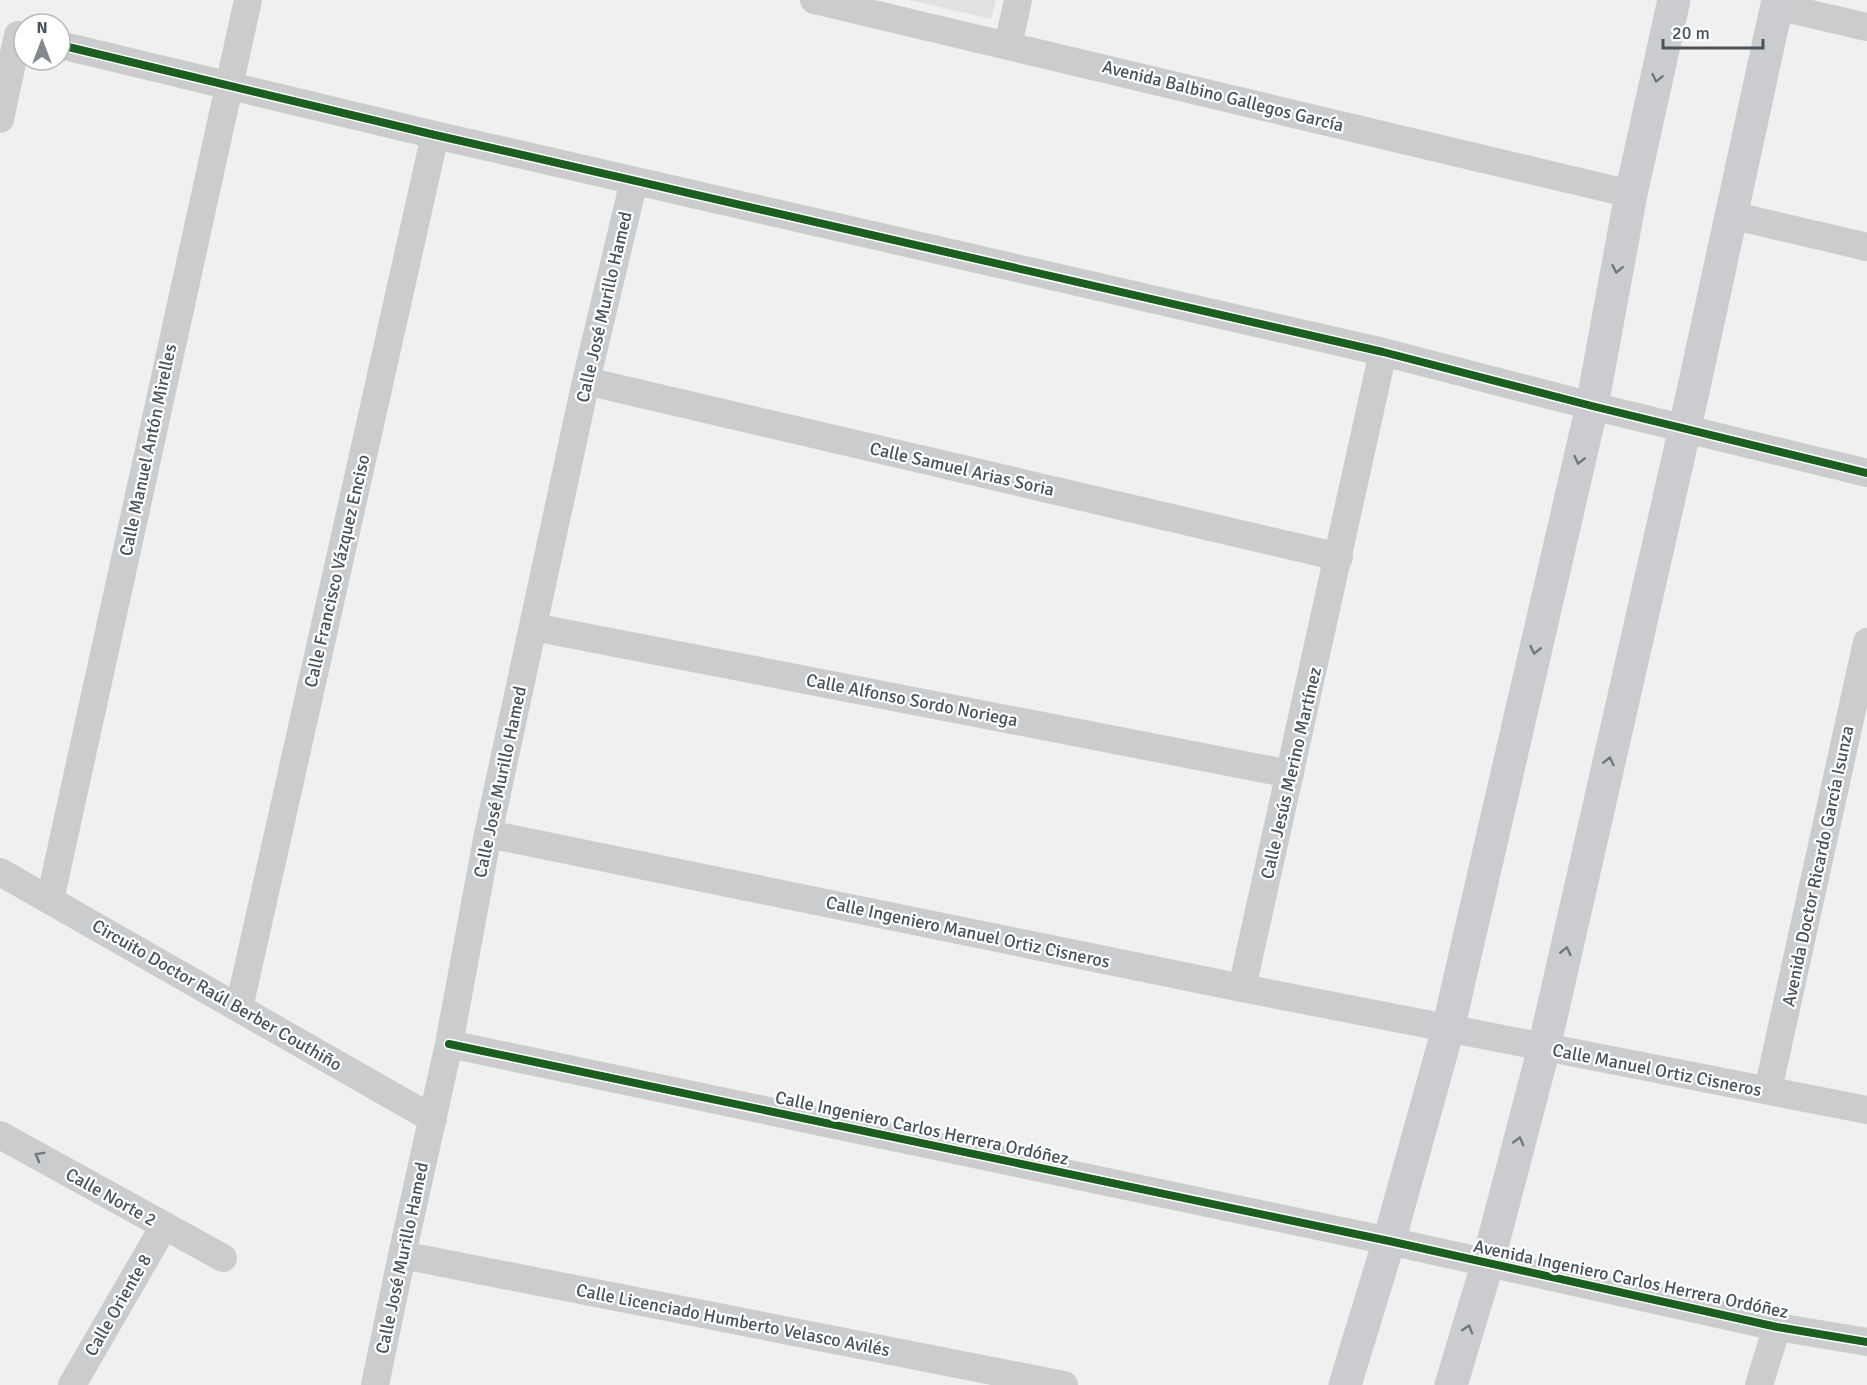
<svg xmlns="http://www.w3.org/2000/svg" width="1867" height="1385" font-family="Signika,sans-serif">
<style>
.education{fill:#e2e1e1}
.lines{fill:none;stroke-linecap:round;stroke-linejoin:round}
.street{stroke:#caccce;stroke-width:28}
.secondary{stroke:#cbcccf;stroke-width:33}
.cycleway-casing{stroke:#fff;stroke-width:11}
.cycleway{stroke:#1b5e20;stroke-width:8}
.oneway{stroke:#6f777e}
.labels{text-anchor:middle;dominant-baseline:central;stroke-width:4.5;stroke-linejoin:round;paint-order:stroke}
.street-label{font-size:18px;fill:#48525b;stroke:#fff}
</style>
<rect width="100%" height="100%" fill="#f0f0f0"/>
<!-- education -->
<path class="education" d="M909 0H996L991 19Z"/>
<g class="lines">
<!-- street -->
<path class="street" d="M814 0 1631 194
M1776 6 1867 27
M60 45 435 135 1383 352 1592 406 1867 473
M1008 45 1018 0
M0 119 18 35
M1731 215 1867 247
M586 381 1339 557
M533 627 1290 774
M488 834 1242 988 1867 1110
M0 872 433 1119
M50 900 248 0
M1242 988 1383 352
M239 1008 435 135
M449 1044 1389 1241 1777 1327 1867 1342
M1768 1090 1867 642
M0 1135 223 1258
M402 1255 1064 1385
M72 1385 164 1226
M375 1385 402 1255 449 1044 488 834 586 381 634 181
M1759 1385 1777 1327"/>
<!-- secondary -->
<path class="secondary" d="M1345 1385 1389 1241 1448 1029 1592 406 1631 194 1674 0
M1451 1385 1488 1262 1544 1048 1685 428 1778 0"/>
<defs>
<path id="cycleway" d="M60 45 435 135 1383 352 1592 406 1867 473
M449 1044 1389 1241 1777 1327 1867 1342"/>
</defs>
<!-- cycleway casing -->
<use href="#cycleway" class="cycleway-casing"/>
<!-- cycleway -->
<use href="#cycleway" class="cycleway"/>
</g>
<!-- one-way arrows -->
<defs><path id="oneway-chevron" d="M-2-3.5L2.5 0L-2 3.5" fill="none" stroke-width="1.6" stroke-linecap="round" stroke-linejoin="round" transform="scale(1.5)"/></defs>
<g class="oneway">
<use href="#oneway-chevron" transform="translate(1657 78) rotate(102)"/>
<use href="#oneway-chevron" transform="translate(1617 269) rotate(101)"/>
<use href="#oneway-chevron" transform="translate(1579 460) rotate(103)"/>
<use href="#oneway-chevron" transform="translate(1535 650) rotate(103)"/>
<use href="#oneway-chevron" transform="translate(1609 761) rotate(-77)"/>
<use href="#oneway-chevron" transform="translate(1566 951) rotate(-77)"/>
<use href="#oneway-chevron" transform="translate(1519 1141) rotate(-75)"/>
<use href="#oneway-chevron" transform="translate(39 1156) rotate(-151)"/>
<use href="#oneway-chevron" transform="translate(1468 1329) rotate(-73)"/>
</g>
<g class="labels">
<!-- street labels -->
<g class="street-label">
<text transform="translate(1223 96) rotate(14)">Avenida Balbino Gallegos García</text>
<text transform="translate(604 307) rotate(-77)">Calle José Murillo Hamed</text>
<text transform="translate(148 450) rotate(-78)">Calle Manuel Antón Mirelles</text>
<text transform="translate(962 469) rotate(13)">Calle Samuel Arias Soria</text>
<text transform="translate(337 571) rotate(-77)">Calle Francisco Vázquez Enciso</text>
<text transform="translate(912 700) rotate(11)">Calle Alfonso Sordo Noriega</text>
<text transform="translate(1291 773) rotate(-77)">Calle Jesús Merino Martínez</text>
<text transform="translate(500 782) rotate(-78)">Calle José Murillo Hamed</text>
<text transform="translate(1818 866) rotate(-78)">Avenida Doctor Ricardo García Isunza</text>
<text transform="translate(968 932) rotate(12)">Calle Ingeniero Manuel Ortiz Cisneros</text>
<text transform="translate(217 995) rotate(30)">Circuito Doctor Raúl Berber Couthiño</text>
<text transform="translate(1657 1070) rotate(11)">Calle Manuel Ortiz Cisneros</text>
<text transform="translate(922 1128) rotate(12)">Calle Ingeniero Carlos Herrera Ordóñez</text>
<text transform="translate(111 1197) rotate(29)">Calle Norte 2</text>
<text transform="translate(402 1258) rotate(-78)">Calle José Murillo Hamed</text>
<text transform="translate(1631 1279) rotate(12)">Avenida Ingeniero Carlos Herrera Ordóñez</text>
<text transform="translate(118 1305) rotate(-60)">Calle Oriente 8</text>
<text transform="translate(733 1320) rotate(11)">Calle Licenciado Humberto Velasco Avilés</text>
</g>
</g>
<!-- north arrow -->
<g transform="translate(42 42)"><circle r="28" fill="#ffffff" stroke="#b6babd" stroke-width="1.5"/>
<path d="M0-4.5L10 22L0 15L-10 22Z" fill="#83898f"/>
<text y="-9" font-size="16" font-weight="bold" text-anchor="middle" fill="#48525b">N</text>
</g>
<!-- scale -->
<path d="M1663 39v9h100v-9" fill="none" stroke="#48525b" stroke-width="3"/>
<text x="1672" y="39" font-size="18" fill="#48525b" stroke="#ffffff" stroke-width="4.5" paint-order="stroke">20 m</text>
</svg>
